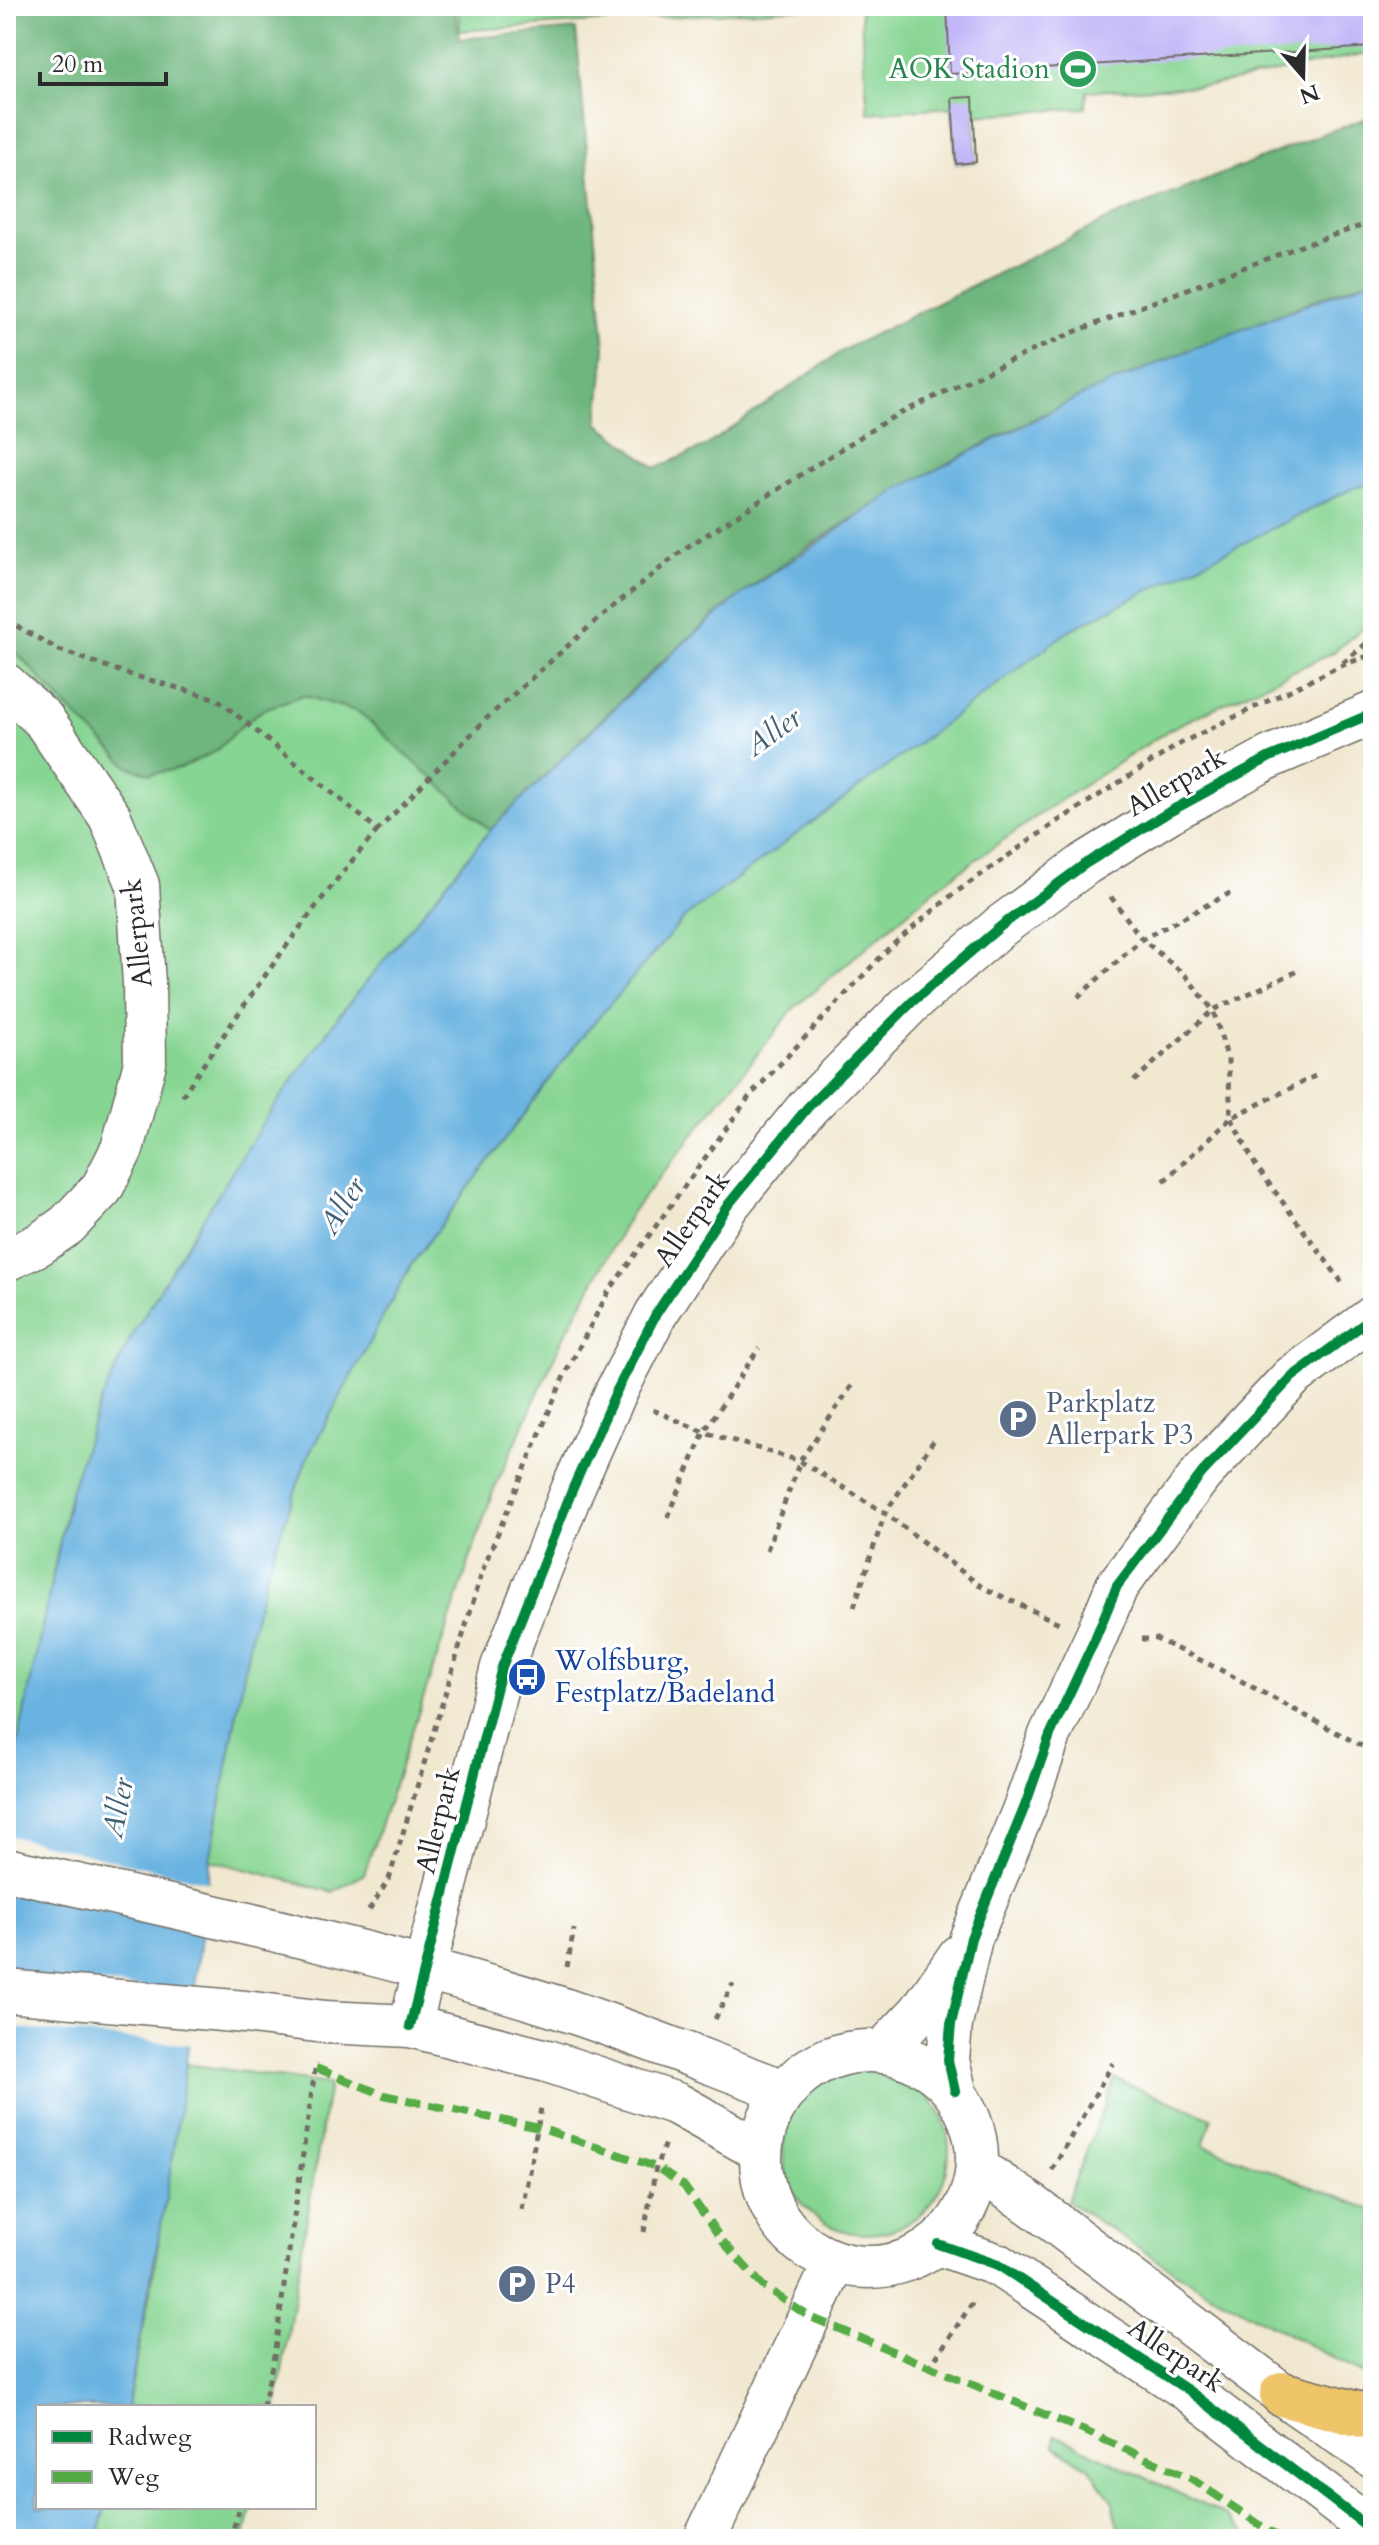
<svg xmlns="http://www.w3.org/2000/svg" width="1379" height="2545" font-family="Cardo,serif">
<style>
.green{fill:#87d593;stroke:#59805f;stroke-width:2}
.forest{fill:#6db67d;stroke:#4c7054;stroke-width:2}
.water{fill:#69b3e1;stroke:#4a6f86;stroke-width:2}
.pier{fill:#f1e8d0}
.building{fill:#bdb1f7}
.lines{fill:none;stroke-linecap:round;stroke-linejoin:round}
.minor-casing{stroke:#706d65;stroke-width:45}
.major-casing{stroke:#706d65;stroke-width:47}
.path{stroke:#706d65;stroke-width:5;stroke-dasharray:6 6;stroke-linecap:butt}
.minor{stroke:#fff;stroke-width:42}
.major{stroke:#eec569;stroke-width:44}
.quiet{stroke:#54ab44;stroke-width:8;stroke-dasharray:16 8;stroke-linecap:butt}
.cycleway-casing{stroke:#fff;stroke-width:15}
.cycleway{stroke:#00873e;stroke-width:10}
.labels{text-anchor:middle;dominant-baseline:central;stroke-width:6;stroke-linejoin:round;paint-order:stroke}
.leisure-label{font-size:28px;fill:#27864d;stroke:#fff;text-anchor:end}
.street-label{font-size:28px;fill:#2b2b2b;stroke:#fff}
.service-label{font-size:28px;fill:#4e5e75;stroke:#fff;text-anchor:start}
.transit-label{font-size:28px;fill:#164399;stroke:#fff;text-anchor:start}
.water-label{font-size:30px;font-style:italic;fill:#446174;stroke:#fff}
</style>
<rect width="100%" height="100%" fill="#fff"/>
<filter id="ink" filterUnits="userSpaceOnUse"><feTurbulence type="fractalNoise" baseFrequency=".0125" numOctaves="2"/><feDisplacementMap in="SourceGraphic" scale="16" xChannelSelector="R" yChannelSelector="G"/><feConvolveMatrix kernelMatrix="1 2 1 2 8 2 1 2 1" color-interpolation-filters="sRGB"/></filter>
<filter id="wash" filterUnits="userSpaceOnUse"><feTurbulence type="fractalNoise" baseFrequency=".006" numOctaves="4" result="noise"/><feDisplacementMap in="SourceGraphic" scale="32" xChannelSelector="R" yChannelSelector="G"/><feGaussianBlur stdDeviation="1.8" result="paint"/><feColorMatrix in="noise" values="0 0 0 0 0 0 0 0 0 0 0 0 0 0 0 0 0 1.4 0 .05"/><feComposite in="paint" operator="in"/></filter>
<g filter="url(#wash)">
<rect width="100%" height="100%" fill="#f1e8d0"/>
<!-- green -->
<path class="green" d="M459 6H831L460 31Z
M860 6H1373V52L1209 86 1087 91 1086 108 974 115 976 162 956 164 952 107 868 113Z
M1373 483V619L1334 652 1172 728 1043 812 940 885 794 1008 631 1213 563 1338 492 1494 364 1874 333 1892 210 1860 252 1629 268 1568 307 1458 411 1265 580 1039 628 980 683 918 1071 629 1353 488Z
M6 641 66 706 151 774 181 768 216 751 242 725 264 709 303 695 359 712 490 830 341 1013 264 1121 131 1337 71 1489 6 1799Z
M186 2064 329 2084 276 2407H127L152 2283Z
M783 2151a83 83 0 1 1 166 0a83 83 0 1 1-166 0Z
M1115 2079 1212 2118 1203 2145 1373 2210V2379L1199 2287 1067 2201Z
M1055 2435 1227 2516 1252 2539H1121L1113 2502 1090 2468 1054 2446Z
M106 2507H252L244 2539H98Z"/>
<!-- forest -->
<path class="forest" d="M6 6H455L459 39 576 29 605 349 598 423 656 468 704 447 845 349 984 280 1111 218 1325 133 1373 116V279C1329 293 1286 312 1243 329 1070 396 890 481 742 594 651 664 572 750 490 830L359 712 303 695 264 709 242 725 216 751 181 768 151 774 129 767 66 706 6 641Z"/>
<!-- water -->
<path class="water" d="M1373 279V483L1353 488 1071 629 684 918 580 1039 411 1265 307 1458 268 1568 252 1629 210 1860 186 2064 166 2198 127 2407H38V2507H106L98 2539H6V1799L71 1489 97 1410 131 1337 184 1249 264 1121 341 1013 490 830 625 698 682 645 742 594 900 488 1081 396 1194 348Z"/>
<!-- pier -->
<path class="pier" d="M6 1835 212 1883 205 1934 6 1888Z
M6 1974 198 1993 192 2045 6 2027Z"/>
<g id="blocks">
<!-- building -->
<path class="building" d="M947 6H1373V47L950 74Z
M973 97 976 162 956 164 952 98Z"/>
</g>
</g>
<g filter="url(#ink)">
<use href="#blocks" fill-opacity="0" stroke="#706d65" stroke-width="2"/>
<g class="lines">
<defs>
<path id="minor" d="M6 685 43 719 110 817 138 885 144 984 145 1063 122 1149 102 1188 67 1225 38 1245 6 1260
M6 1869C190 1911 377 1950 557 2007 634 2032 709 2063 784 2091
M6 1991 245 2012 325 2022 410 2026 547 2061 677 2104 761 2151
M410 2026 502 1667 573 1488 615 1394 656 1314 728 1205 808 1107 912 1002 1001 926 1085 864 1169 812 1270 757 1373 713
M761 2159a108 108 0 1 1 216 0a108 108 0 1 1-216 0Z
M883 2051 920 2012 959 1956
M955 2091 948 2060 951 2024 971 1938 1025 1806 1050 1735 1095 1639 1117 1586 1202 1473 1292 1377 1373 1317
M978 2169 1032 2205 1282 2394 1373 2457
M938 2244 998 2265 1192 2393 1373 2531
M705 2539 835 2262"/>
<path id="major" d="M1282 2394 1373 2418"/>
</defs>
<!-- minor casing -->
<use href="#minor" class="minor-casing"/>
<!-- major casing -->
<use href="#major" class="major-casing"/>
<!-- path -->
<path class="path" d="M6 620 59 650 125 673 217 699 378 830 487 718 599 618 684 549 887 420 979 375 1074 332 1298 247 1373 222
M1343 663 1373 638
M1111 897 1142 939 1185 975 1213 1010 1228 1060 1231 1118 1256 1166 1344 1285
M1078 997 1142 939 1230 893
M1134 1081 1213 1010 1296 972
M182 1096C244 1005 306 913 378 830
M1164 1181 1231 1118 1315 1076
M653 1410 704 1432 800 1461 885 1513 982 1587 1059 1623
M668 1517 704 1432 759 1348
M767 1550 800 1461 853 1384
M854 1607 885 1513 934 1440
M1142 1639H1156L1219 1669 1373 1752
M369 1910 389 1879 484 1566 564 1376 609 1291 749 1097 890 947 952 895 1055 823 1183 742 1338 667 1373 654
M567 1967 574 1929
M715 2019 733 1984
M1052 2170 1113 2063
M522 2209 542 2103
M644 2232 656 2167 665 2143
M929 2368 973 2302
M263 2407 274 2356 316 2063
M230 2539 240 2507"/>
<!-- minor -->
<use href="#minor" class="minor"/>
<!-- major -->
<use href="#major" class="major"/>
<!-- quiet -->
<path class="quiet" d="M316 2068 384 2095 539 2128 656 2167 684 2186 724 2243 763 2286 808 2316 1087 2432 1192 2479 1281 2539"/>
<defs>
<path id="cycleway" d="M410 2026 502 1667 573 1488 615 1394 656 1314 728 1205 808 1107 912 1002 1001 926 1085 864 1169 812 1270 757 1373 713
M955 2091 948 2060 951 2024 971 1938 1025 1806 1050 1735 1095 1639 1117 1586 1202 1473 1292 1377 1373 1317
M938 2244 998 2265 1192 2393 1373 2531"/>
</defs>
<!-- cycleway casing -->
<use href="#cycleway" class="cycleway-casing"/>
<!-- cycleway -->
<use href="#cycleway" class="cycleway"/>
</g>
</g>
<!-- icons -->
<defs>
<symbol id="stadium-disc" viewBox="-11 -11 22 22"><circle r="9.5" fill="#2e9e5b" stroke="#fff"/><path d="M0-5a6.5 5 0 1 0 0 10a6.5 5 0 1 0 0-10ZM-3.5-1.8h7v3.6h-7Z" fill="#fff"/></symbol>
<symbol id="parking-disc" viewBox="-11 -11 22 22"><circle r="9.5" fill="#5c6f8a" stroke="#fff"/><path d="M-3.5-5.5H1a3.5 3.5 0 0 1 0 7H-1V5.5H-3.5ZM-1-3.4V-.6H.8a1.4 1.4 0 0 0 0-2.8Z" fill="#fff"/></symbol>
<symbol id="bus-disc" viewBox="-11 -11 22 22"><circle r="9.5" fill="#1a4fb4" stroke="#fff"/><path d="M-5-6H5V4H4V6H2V4H-2V6H-4V4H-5ZM-3.5-4V0h7V-4ZM-3.5 1.2v1.5H-2V1.2ZM2 1.2v1.5H3.5V1.2Z" fill="#fff"/></symbol>
</defs>
<g fill-rule="evenodd">
<use href="#stadium-disc" x="1056" y="47" width="44" height="44"/>
<use href="#parking-disc" x="996" y="1397" width="44" height="44"/>
<use href="#bus-disc" x="505" y="1655" width="44" height="44"/>
<use href="#parking-disc" x="495" y="2262" width="44" height="44"/>
</g>
<g class="labels">
<!-- leisure labels -->
<g class="leisure-label">
<text x="1050" y="69">AOK Stadion</text>
</g>
<!-- street labels -->
<g class="street-label">
<text transform="translate(1176 782) rotate(-30)">Allerpark</text>
<text transform="translate(137 933) rotate(-96)">Allerpark</text>
<text transform="translate(692 1219) rotate(-55)">Allerpark</text>
<text transform="translate(438 1820) rotate(-76)">Allerpark</text>
<text transform="translate(1176 2355) rotate(34)">Allerpark</text>
</g>
<!-- service labels -->
<g class="service-label">
<text x="1046" y="1403">Parkplatz<tspan x="1046" dy="32">Allerpark P3</tspan></text>
<text x="545" y="2284">P4</text>
</g>
<!-- transit labels -->
<g class="transit-label">
<text x="555" y="1661">Wolfsburg,<tspan x="555" dy="32">Festplatz/Badeland</tspan></text>
</g>
<!-- water labels -->
<g class="water-label">
<text transform="translate(773 732) rotate(-36)">Aller</text>
<text transform="translate(342 1206) rotate(-58)">Aller</text>
<text transform="translate(118 1808) rotate(-79)">Aller</text>
</g>
</g>
<!-- margin -->
<rect width="1379" height="2545" fill="none" stroke="#fff" stroke-width="32"/>
<!-- legend -->
<rect x="36" y="2405" width="280" height="104" fill="#ffffff" stroke="#aaaaaa" stroke-width="2"/>
<rect x="52" y="2431" width="40" height="12" fill="#00873e" stroke="#aaaaaa" stroke-width="2"/>
<text x="108" y="2445" font-size="24" fill="#2b2b2b">Radweg</text>
<rect x="52" y="2471" width="40" height="12" fill="#54ab44" stroke="#aaaaaa" stroke-width="2"/>
<text x="108" y="2485" font-size="24" fill="#2b2b2b">Weg</text>
<!-- north arrow -->
<g transform="translate(1303 76) rotate(160)" stroke="#ffffff" stroke-width="6" paint-order="stroke">
<path d="M0-6L14 30L0 20L-14 30Z" fill="#2b2b2b"/>
<text y="-12" font-size="22" font-weight="bold" text-anchor="middle" fill="#2b2b2b">N</text>
</g>
<!-- scale -->
<path d="M40 72v12h126v-12" fill="none" stroke="#2b2b2b" stroke-width="4"/>
<text x="52" y="72" font-size="24" fill="#2b2b2b" stroke="#ffffff" stroke-width="6" paint-order="stroke">20 m</text>
</svg>
